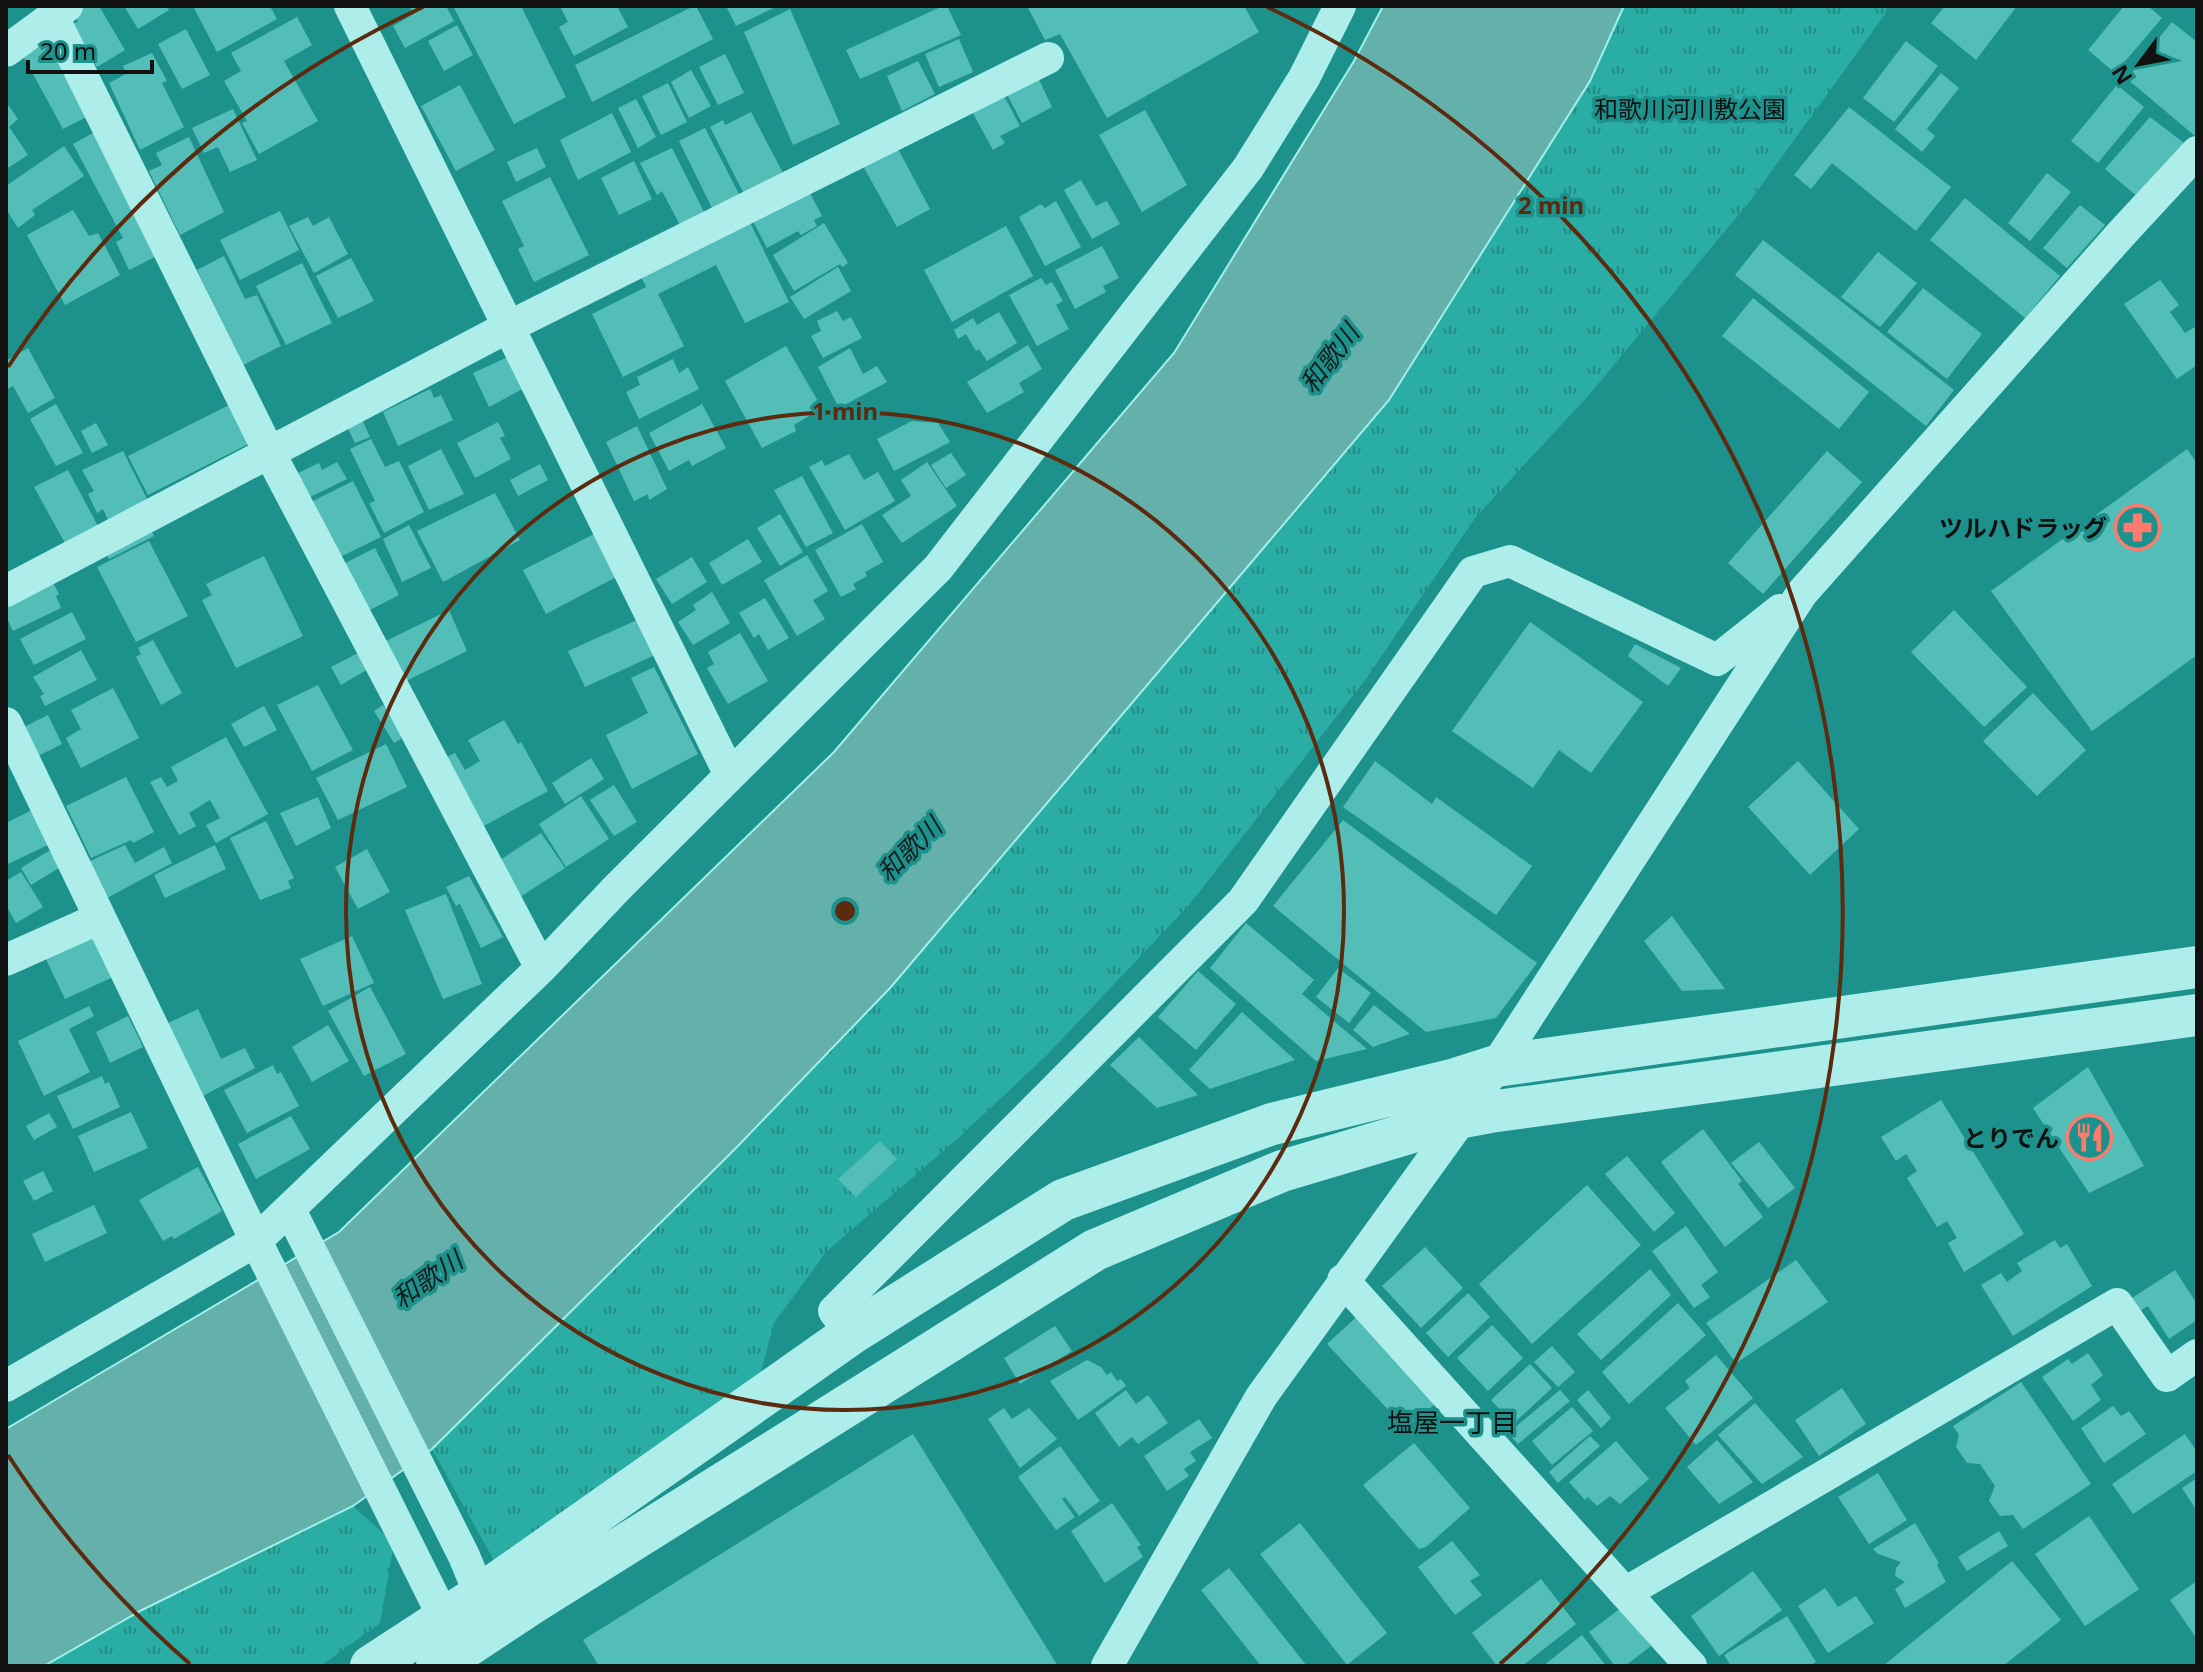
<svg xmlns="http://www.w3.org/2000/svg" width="2203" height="1672" font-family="'Noto Sans','Noto Sans JP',sans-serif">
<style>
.park{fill:url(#park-tufts)}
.water{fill:#64b0ab;stroke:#a1f0e9;stroke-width:2}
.building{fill:#53beb7}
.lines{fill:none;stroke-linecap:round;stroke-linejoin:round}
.minor{stroke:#aeeeea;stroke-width:32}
.tertiary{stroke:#aeeeea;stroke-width:42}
.ring{fill:none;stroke:#5c2a0f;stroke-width:4}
.labels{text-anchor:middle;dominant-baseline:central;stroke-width:7;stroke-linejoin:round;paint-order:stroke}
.park-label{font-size:24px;fill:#111;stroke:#1d928c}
.poi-label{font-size:24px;font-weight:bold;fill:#111;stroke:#1d928c;text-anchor:end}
.water-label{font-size:26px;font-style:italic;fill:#191c1c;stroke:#1d928c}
.neighbourhood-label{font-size:26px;fill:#111;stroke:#1d928c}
.centre{fill:#5c2a0f;stroke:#1d928c;stroke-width:4}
.ring-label{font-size:24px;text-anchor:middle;font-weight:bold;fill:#5c2a0f;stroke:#1d928c;stroke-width:7;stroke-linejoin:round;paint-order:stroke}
</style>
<defs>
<pattern id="park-tufts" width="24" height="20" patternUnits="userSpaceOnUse" patternTransform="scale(2)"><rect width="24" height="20" fill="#2aada4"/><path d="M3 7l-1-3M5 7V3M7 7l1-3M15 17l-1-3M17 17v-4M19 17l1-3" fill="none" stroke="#238b84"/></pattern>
</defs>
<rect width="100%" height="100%" fill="#1d928c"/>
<!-- park -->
<path class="park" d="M1624 6H1891L1750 201 1588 396 1475 518 1366 679 1189 905 1046 1056 954 1142 827 1251 774 1323 757 1386 497 1566 432 1449 736 1148 891 987 1389 400 1590 81Z
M353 1506 394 1543 380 1623 321 1666H44L142 1610Z"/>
<!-- water -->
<path class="water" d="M1383 6H1624L1590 81 1389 400 891 987 736 1148 432 1449 353 1506 142 1610 44 1666H6V1429L339 1232 834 752 1174 353 1354 61Z"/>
<!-- building -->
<path class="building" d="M86 6H99L125 50 97 67 72 25 78 21 74 13Z
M124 6H167L169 10 138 29Z
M193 6H276L271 8 277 19 217 52Z
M409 6H446L454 21 405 48 393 26 414 14Z
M453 6H521L566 97 514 124Z
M560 6H617L628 27 574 56 559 27 568 22Z
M694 6H696L713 39 592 102 575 65Z
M726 6H778L736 26Z
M943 6H947L961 35 860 79 846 50Z
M1027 6H1244L1259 32 1107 118 1060 34 1045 40Z
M1945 6H2017L1976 60 1931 23Z
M2124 6H2148L2162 18 2115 73 2088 50Z
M790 9 840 124 793 145 744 32Z
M297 17 312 45 284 61 318 121 259 154 242 123 247 121 224 81 241 71 231 53Z
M2172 22 2197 42V133L2195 136 2126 78Z
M50 24 98 111 63 129 16 43Z
M457 25 473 55 444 71 428 41Z
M186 29 210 75 182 89 158 44Z
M959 39 973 72 939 87 925 54Z
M1906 41 1938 66 1894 122 1863 98Z
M152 53 167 81 162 83 184 127 140 150 109 83 126 74 123 66Z
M725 54 744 93 718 105 699 67Z
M918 61 935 94 902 111 887 76Z
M1032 65 1052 107 1022 123 1000 81Z
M691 70 711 106 689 118 671 82Z
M1941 73 1959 88 1927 129 1935 136 1922 152 1895 129Z
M996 81 1020 126 1000 136 1005 143 993 150 965 99Z
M668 83 687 122 661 135 642 96Z
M460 85 495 150 456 171 421 106Z
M2117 85 2144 107 2098 163 2071 141Z
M636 99 656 137 638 148 618 108Z
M6 102 18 119 9 127 28 155 6 169Z
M1849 107 1951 187 1916 231 1832 163 1811 189 1794 175Z
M233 109 257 160 230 172 218 147 204 153 192 128Z
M1145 110 1187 185 1142 212 1099 135Z
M751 112 784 175 744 194 710 127 723 120 725 125Z
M612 113 631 152 578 180 560 140Z
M2150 117 2188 146 2140 199 2105 169Z
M102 128 167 251 129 270 116 242 123 238 73 144Z
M705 128 740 196 713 210 679 141Z
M189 137 224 212 180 235 149 171 162 165 156 153Z
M64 146 84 176 32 210 35 215 18 228 6 209V186Z
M897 147 930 209 897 227 863 166Z
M537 148 546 167 516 182 507 162Z
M672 148 705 214 680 225 662 191 657 195 640 163Z
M634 161 652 199 619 215 601 178Z
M2047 173 2071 192 2030 241 2008 223Z
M550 177 589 255 534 282 518 249 524 246 502 201Z
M803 180 822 216 814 220 817 226 801 235 798 231 767 248 747 210Z
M1081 180 1096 206 1107 201 1120 224 1092 239 1064 190Z
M1965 198 2060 276 2025 318 1930 240Z
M1056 201 1081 247 1045 266 1019 217 1041 204 1045 208Z
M741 204 789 302 745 323 716 265 658 294 684 346 623 377 592 314 646 287 632 258Z
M2080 205 2105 225 2067 268 2043 248Z
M73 210 89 236 98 233 120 275 65 305 27 235Z
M280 211 299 250 240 280 220 240Z
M308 217 313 226 329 217 348 254 314 273 289 226Z
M824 223 848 263 842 267 840 264 794 291 773 255Z
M1006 226 1033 276 952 322 924 270Z
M1763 240 1954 390 1926 426 1735 275Z
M1102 246 1119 278 1103 286 1106 292 1075 309 1055 270Z
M1878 252 1917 283 1880 327 1841 297Z
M224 256 245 299 257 295 281 346 243 365 197 270Z
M351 258 374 301 338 318 316 276Z
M302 263 332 323 286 345 256 286Z
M838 267 851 291 804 319 790 297Z
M1041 278 1046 285 1052 282 1063 301 1056 305 1069 329 1037 346 1009 295Z
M2160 280 2179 305 2170 312 2185 333 2195 327 2197 330V365L2177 379 2124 304Z
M1923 288 1982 334 1947 379 1887 332Z
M1753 298 1869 392 1839 429 1722 336Z
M837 311 843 321 851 317 862 338 823 358 811 336 821 331 817 321Z
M999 312 1017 343 987 361 979 349 976 351 966 334 958 339 954 330 973 318 977 325Z
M1028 345 1042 369 1019 383 1024 392 987 413 967 382Z
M786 346 822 408 794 425 796 431 762 448 725 381Z
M28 348 55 398 28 413 13 386 6 390V361Z
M850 348 863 374 877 366 887 382 839 408 818 367Z
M519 352 534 383 489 407 473 373Z
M673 359 679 373 688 367 699 389 639 419 626 392 640 385 637 377Z
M430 389 434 398 441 395 453 420 398 446 383 412Z
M241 399 260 438 148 495 128 456Z
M56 404 83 453 56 466 30 419Z
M702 404 726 448 692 466 689 460 669 471 649 433Z
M358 411 370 437 355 443 343 418Z
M912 421 938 423 950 442 894 471 877 439Z
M498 422 505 436 500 438 511 459 475 478 457 443Z
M96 423 108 445 92 453 81 431Z
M637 426 667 489 649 500 648 494 634 501 606 442Z
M371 439 385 467 399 461 424 512 384 533 369 503 375 501 350 449Z
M441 449 464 494 429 510 408 466Z
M2187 449 2197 463V655L2092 731 1991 591Z
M123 451 149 503 110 524 103 509 97 513 88 494 94 491 82 470Z
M1827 451 1862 482 1763 594 1728 563Z
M951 453 966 475 946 488 931 465Z
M849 454 864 480 878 472 895 501 845 530 809 467 822 460 825 466Z
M337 462 347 479 308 498 296 474 319 463 322 470Z
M927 462 957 506 902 543 882 515 911 496 901 480Z
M540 464 548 480 518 496 510 480Z
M68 470 99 528 66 545 34 487Z
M802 476 833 533 806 547 774 490Z
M353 481 381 537 340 557 311 502Z
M495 493 520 540 443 582 417 531Z
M780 514 803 552 780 566 757 528Z
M148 524 154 536 109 559 103 547Z
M862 524 883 562 865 572 867 576 853 584 856 589 841 597 815 550Z
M409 525 431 568 402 582 383 539Z
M598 532 620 575 546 614 523 570Z
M748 539 762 562 722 585 709 563Z
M149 541 188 616 136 642 97 567Z
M375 548 399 595 366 612 341 565Z
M807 555 828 591 813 600 825 619 797 636 764 580Z
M264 556 303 636 236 668 202 600 212 595 206 584Z
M692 557 707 582 672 604 656 579Z
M51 579 59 594 56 596 61 608 13 631 6 616V603Z
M712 592 730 623 693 645 678 622 696 610 693 605Z
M765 598 789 638 768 650 759 634 754 638 739 613Z
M449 610 467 651 404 682 384 642Z
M1954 610 2027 687 1984 727 1911 652Z
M72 612 86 639 34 665 20 639Z
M637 620 655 655 585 687 568 651Z
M1530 622 1643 702 1591 773 1559 750 1533 788 1452 731Z
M740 633 768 681 728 704 707 668 714 664 708 652Z
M153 640 182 693 161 705 136 657 141 654 138 648Z
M1635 644 1681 668 1668 686 1628 656Z
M81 650 97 680 45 706 40 696 44 694 33 677Z
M360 652 370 668 341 685 331 667Z
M654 667 698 754 632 789 606 735 648 713 631 678Z
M318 685 353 750 312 771 277 705Z
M113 688 139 738 81 768 66 738 81 729 71 710Z
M2033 693 2086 750 2037 796 1983 741Z
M386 703 407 735 394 743 374 711Z
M264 706 277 730 244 747 231 724Z
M48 715 62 744 38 756 22 728Z
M504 720 518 744 521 742 548 791 480 828 434 763 455 753 465 770 480 761 468 740Z
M226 737 268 814 216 843 206 825 220 818 210 800 189 813 196 826 179 835 150 782 161 777 167 787 178 781 171 767Z
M386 744 407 787 338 820 316 778Z
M591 758 604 779 565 804 552 783Z
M1375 761 1432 804 1436 797 1532 866 1496 915 1343 807Z
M1798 761 1859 829 1810 875 1748 807Z
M126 777 154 832 133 843 131 840 91 858 66 806Z
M614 785 637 822 614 836 590 800Z
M581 796 609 839 566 867 539 824Z
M318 797 331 828 296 846 280 813Z
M34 809 52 843 6 865V823Z
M1343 820 1537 963 1496 1018 1426 1032 1273 906Z
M266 821 294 878 288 881 291 888 260 900 230 838Z
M541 833 565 868 506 906 482 872Z
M125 845 135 863 164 847 172 863 107 898 88 862Z
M215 845 226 869 165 898 154 875Z
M52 849 62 866 31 885 21 868Z
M367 849 390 892 358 909 335 867Z
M21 872 43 907 16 923 6 905V881Z
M469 876 503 937 481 948 460 904 456 906 446 887Z
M446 894 482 984 443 999 405 910Z
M1672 916 1725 989 1682 991 1644 941Z
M1246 923 1314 980 1302 994 1367 1049 1316 1061 1210 968Z
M89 928 113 977 65 999 42 951Z
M352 936 374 983 323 1006 300 959Z
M1338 968 1371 993 1349 1023 1316 997Z
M1198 971 1236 1004 1196 1050 1158 1017Z
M370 987 406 1054 364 1076 328 1011Z
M1374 1005 1410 1034 1373 1047 1353 1030Z
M89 1006 94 1016 69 1029 90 1072 44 1096 18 1041Z
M198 1009 221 1059 245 1048 255 1068 201 1097 164 1025Z
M1242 1012 1295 1060 1210 1089 1189 1070Z
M128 1016 143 1047 110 1063 96 1032Z
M328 1025 349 1061 312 1082 292 1047Z
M1139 1037 1198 1095 1157 1108 1110 1065Z
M273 1065 277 1074 281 1072 299 1106 247 1133 224 1090Z
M2088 1067 2144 1166 2089 1193 2033 1108Z
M102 1076 105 1084 109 1082 120 1107 73 1129 57 1096Z
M1941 1100 2024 1234 1964 1272 1948 1243 1957 1238 1947 1221 1937 1227 1907 1178 1917 1171 1906 1154 1896 1161 1881 1137Z
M131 1112 148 1148 94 1172 78 1136Z
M49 1113 57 1127 34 1140 26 1126Z
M291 1116 310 1149 256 1179 238 1144Z
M1703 1129 1742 1181 1738 1184 1763 1217 1725 1247 1661 1162Z
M880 1141 897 1159 856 1197 838 1179Z
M1759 1142 1795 1188 1768 1208 1731 1163Z
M1627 1156 1675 1213 1654 1232 1605 1174Z
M198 1167 222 1211 174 1239 172 1236 163 1241 139 1200Z
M43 1171 53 1191 34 1201 23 1181Z
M1587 1185 1641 1245 1532 1344 1479 1284Z
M94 1205 107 1233 45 1262 32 1234Z
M1686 1226 1718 1272 1701 1285 1710 1297 1694 1308 1652 1251Z
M2055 1240 2060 1248 2067 1244 2092 1286 2013 1336 1981 1285 2001 1273 2007 1282 2022 1271 2017 1263Z
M1425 1247 1463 1288 1421 1328 1382 1286Z
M1796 1260 1828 1302 1736 1363 1706 1323Z
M1650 1269 1671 1295 1601 1360 1577 1334Z
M2175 1270 2197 1304V1320L2169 1339 2148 1306 2140 1311 2132 1298Z
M1468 1293 1490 1317 1448 1357 1426 1333Z
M1678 1303 1706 1335 1629 1404 1602 1372Z
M1363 1311 1442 1397 1407 1430 1327 1344Z
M1492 1325 1523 1358 1488 1391 1457 1358Z
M1055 1326 1072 1351 1020 1384 1004 1358Z
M1552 1346 1575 1372 1558 1387 1534 1362Z
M2088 1353 2103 1375 2091 1385 2101 1400 2073 1421 2042 1377 2068 1359 2072 1364Z
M1716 1355 1753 1398 1696 1445 1665 1408 1690 1388 1685 1381Z
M1087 1360 1101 1367 1107 1375 1111 1372 1117 1381 1121 1379 1126 1386 1078 1420 1050 1381Z
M1530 1364 1552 1388 1513 1424 1491 1400Z
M2021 1382 2091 1484 2023 1529 2013 1515 2000 1516 1989 1501 1995 1486 1980 1464 1967 1463 1956 1447 1959 1435 1953 1426Z
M1842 1388 1866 1424 1819 1456 1795 1420Z
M1126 1390 1136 1404 1148 1395 1168 1423 1138 1444 1132 1437 1119 1447 1095 1413Z
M1560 1390 1570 1401 1518 1444 1508 1433Z
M1588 1390 1611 1418 1601 1428 1577 1400Z
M1755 1403 1803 1457 1762 1484 1718 1435Z
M2113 1406 2121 1416 2129 1411 2146 1434 2104 1463 2081 1428Z
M1572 1407 1593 1431 1552 1465 1532 1441Z
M1004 1408 1012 1419 1029 1408 1057 1439 1020 1468 988 1419Z
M1199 1419 1212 1438 1190 1452 1196 1461 1184 1469 1189 1476 1167 1491 1144 1456Z
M913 1434 1058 1666H599L583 1640Z
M2185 1434 2197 1452V1471L2133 1514 2112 1484Z
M1590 1436 1600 1446 1558 1483 1549 1472Z
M1717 1440 1753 1482 1719 1504 1687 1467Z
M1616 1441 1649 1479 1620 1504 1610 1496 1597 1506 1588 1497 1585 1500 1569 1482Z
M1414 1443 1470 1508 1426 1547 1419 1549 1363 1485Z
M1060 1446 1100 1501 1079 1516 1065 1497 1062 1499 1075 1517 1056 1530 1018 1477Z
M1878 1473 1907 1520 1869 1544 1838 1497Z
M2197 1478V1511L2182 1488Z
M1112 1503 1141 1545 1137 1547 1143 1557 1105 1583 1071 1531Z
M2089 1516 2139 1589 2085 1626 2035 1554Z
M1300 1523 1387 1633 1347 1665 1260 1554Z
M1915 1523 1939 1563 1937 1565 1946 1582 1905 1608 1895 1589 1905 1582 1895 1576 1896 1568 1901 1562 1878 1554 1873 1549Z
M1999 1531 2008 1546 1967 1571 1958 1557Z
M1452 1541 1480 1575 1470 1581 1482 1595 1455 1615 1418 1567Z
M2012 1561 2061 1620 2003 1666H1883Z
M1229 1568 1307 1666H1261L1201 1590Z
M1753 1571 1782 1610 1719 1656 1691 1616Z
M1541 1579 1576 1624 1522 1666H1497L1472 1633Z
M2197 1581V1639L2170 1600Z
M1825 1588 1838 1607 1856 1596 1874 1623 1828 1653 1798 1606Z
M1621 1608 1651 1646 1625 1666H1615L1589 1632Z
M1787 1616 1816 1662 1810 1666H1731L1724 1655Z
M1582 1635 1606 1666H1543Z"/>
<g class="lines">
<!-- minor -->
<path class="minor" d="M350 6 730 775
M53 17 269 452 541 968
M6 51 67 6
M6 591 508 327 1048 58
M6 723 256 1241 453 1636
M6 960 100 918
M290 1210 464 1556 480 1595
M1343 1280 1691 1666
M851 1334 834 1311 1243 901 1473 572 1510 561 1717 660 1780 610
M6 1386 256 1241 541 968 618 887 938 568 1248 168 1304 78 1340 6
M1625 1593 2117 1304 2167 1376 2197 1355
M1107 1666 1261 1397 1463 1117 1802 593 2122 233 2197 152"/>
<!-- tertiary -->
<path class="tertiary" d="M371 1666 480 1595 851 1334 1063 1200 1272 1124 1452 1080 1496 1066 2197 967
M437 1666 534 1602 1095 1250 1282 1171 1463 1117 1490 1112 2197 1015"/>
</g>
<!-- distance rings -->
<g class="ring">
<circle cx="845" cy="911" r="499"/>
<path d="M190 1664A998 998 0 0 1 8 1455M8 367A998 998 0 0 1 423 7M1267 7A998 998 0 0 1 1500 1664"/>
</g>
<!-- icons -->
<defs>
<symbol id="pharmacy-ring" viewBox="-11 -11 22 22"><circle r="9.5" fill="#1d928c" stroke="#fd7a6d" stroke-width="1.5"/><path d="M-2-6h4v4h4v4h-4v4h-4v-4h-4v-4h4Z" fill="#fd7a6d"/></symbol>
<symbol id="restaurant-ring" viewBox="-11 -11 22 22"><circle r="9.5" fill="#1d928c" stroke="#fd7a6d" stroke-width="1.5"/><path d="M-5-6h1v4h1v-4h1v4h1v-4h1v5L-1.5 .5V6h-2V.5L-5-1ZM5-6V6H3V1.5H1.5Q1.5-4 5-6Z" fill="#fd7a6d"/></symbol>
</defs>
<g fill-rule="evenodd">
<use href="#pharmacy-ring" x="2112" y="502" width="51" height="51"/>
<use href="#restaurant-ring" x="2064" y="1112" width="51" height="51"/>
</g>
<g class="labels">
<!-- park labels -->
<g class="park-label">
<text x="1690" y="108">和歌川河川敷公園</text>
</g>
<!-- poi labels -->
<g class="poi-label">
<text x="2107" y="527">ツルハドラッグ</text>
<text x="2059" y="1137">とりでん</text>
</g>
<!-- water labels -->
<g class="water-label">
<text transform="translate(1329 358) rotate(-53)">和歌川</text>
<text transform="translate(909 849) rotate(-45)">和歌川</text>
<text transform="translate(427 1279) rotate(-35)">和歌川</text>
</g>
<!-- neighbourhood labels -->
<g class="neighbourhood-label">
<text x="1452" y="1422">塩屋一丁目</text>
</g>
</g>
<circle cx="845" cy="911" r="12" class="centre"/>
<g class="ring-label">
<text x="1551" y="214">2 min</text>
<text x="845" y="420">1 min</text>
</g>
<!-- border -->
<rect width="2203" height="1672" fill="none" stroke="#111111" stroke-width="16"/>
<!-- north arrow -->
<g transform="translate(2139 64) rotate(238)" stroke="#1d928c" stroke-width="6" paint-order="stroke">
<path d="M0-6L14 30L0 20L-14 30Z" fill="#111111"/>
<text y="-12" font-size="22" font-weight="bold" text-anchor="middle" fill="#111111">N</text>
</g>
<!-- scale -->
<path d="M28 60v12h124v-12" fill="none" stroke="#111111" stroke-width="4"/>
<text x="40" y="60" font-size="24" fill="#111111" stroke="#1d928c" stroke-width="6" paint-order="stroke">20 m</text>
</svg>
